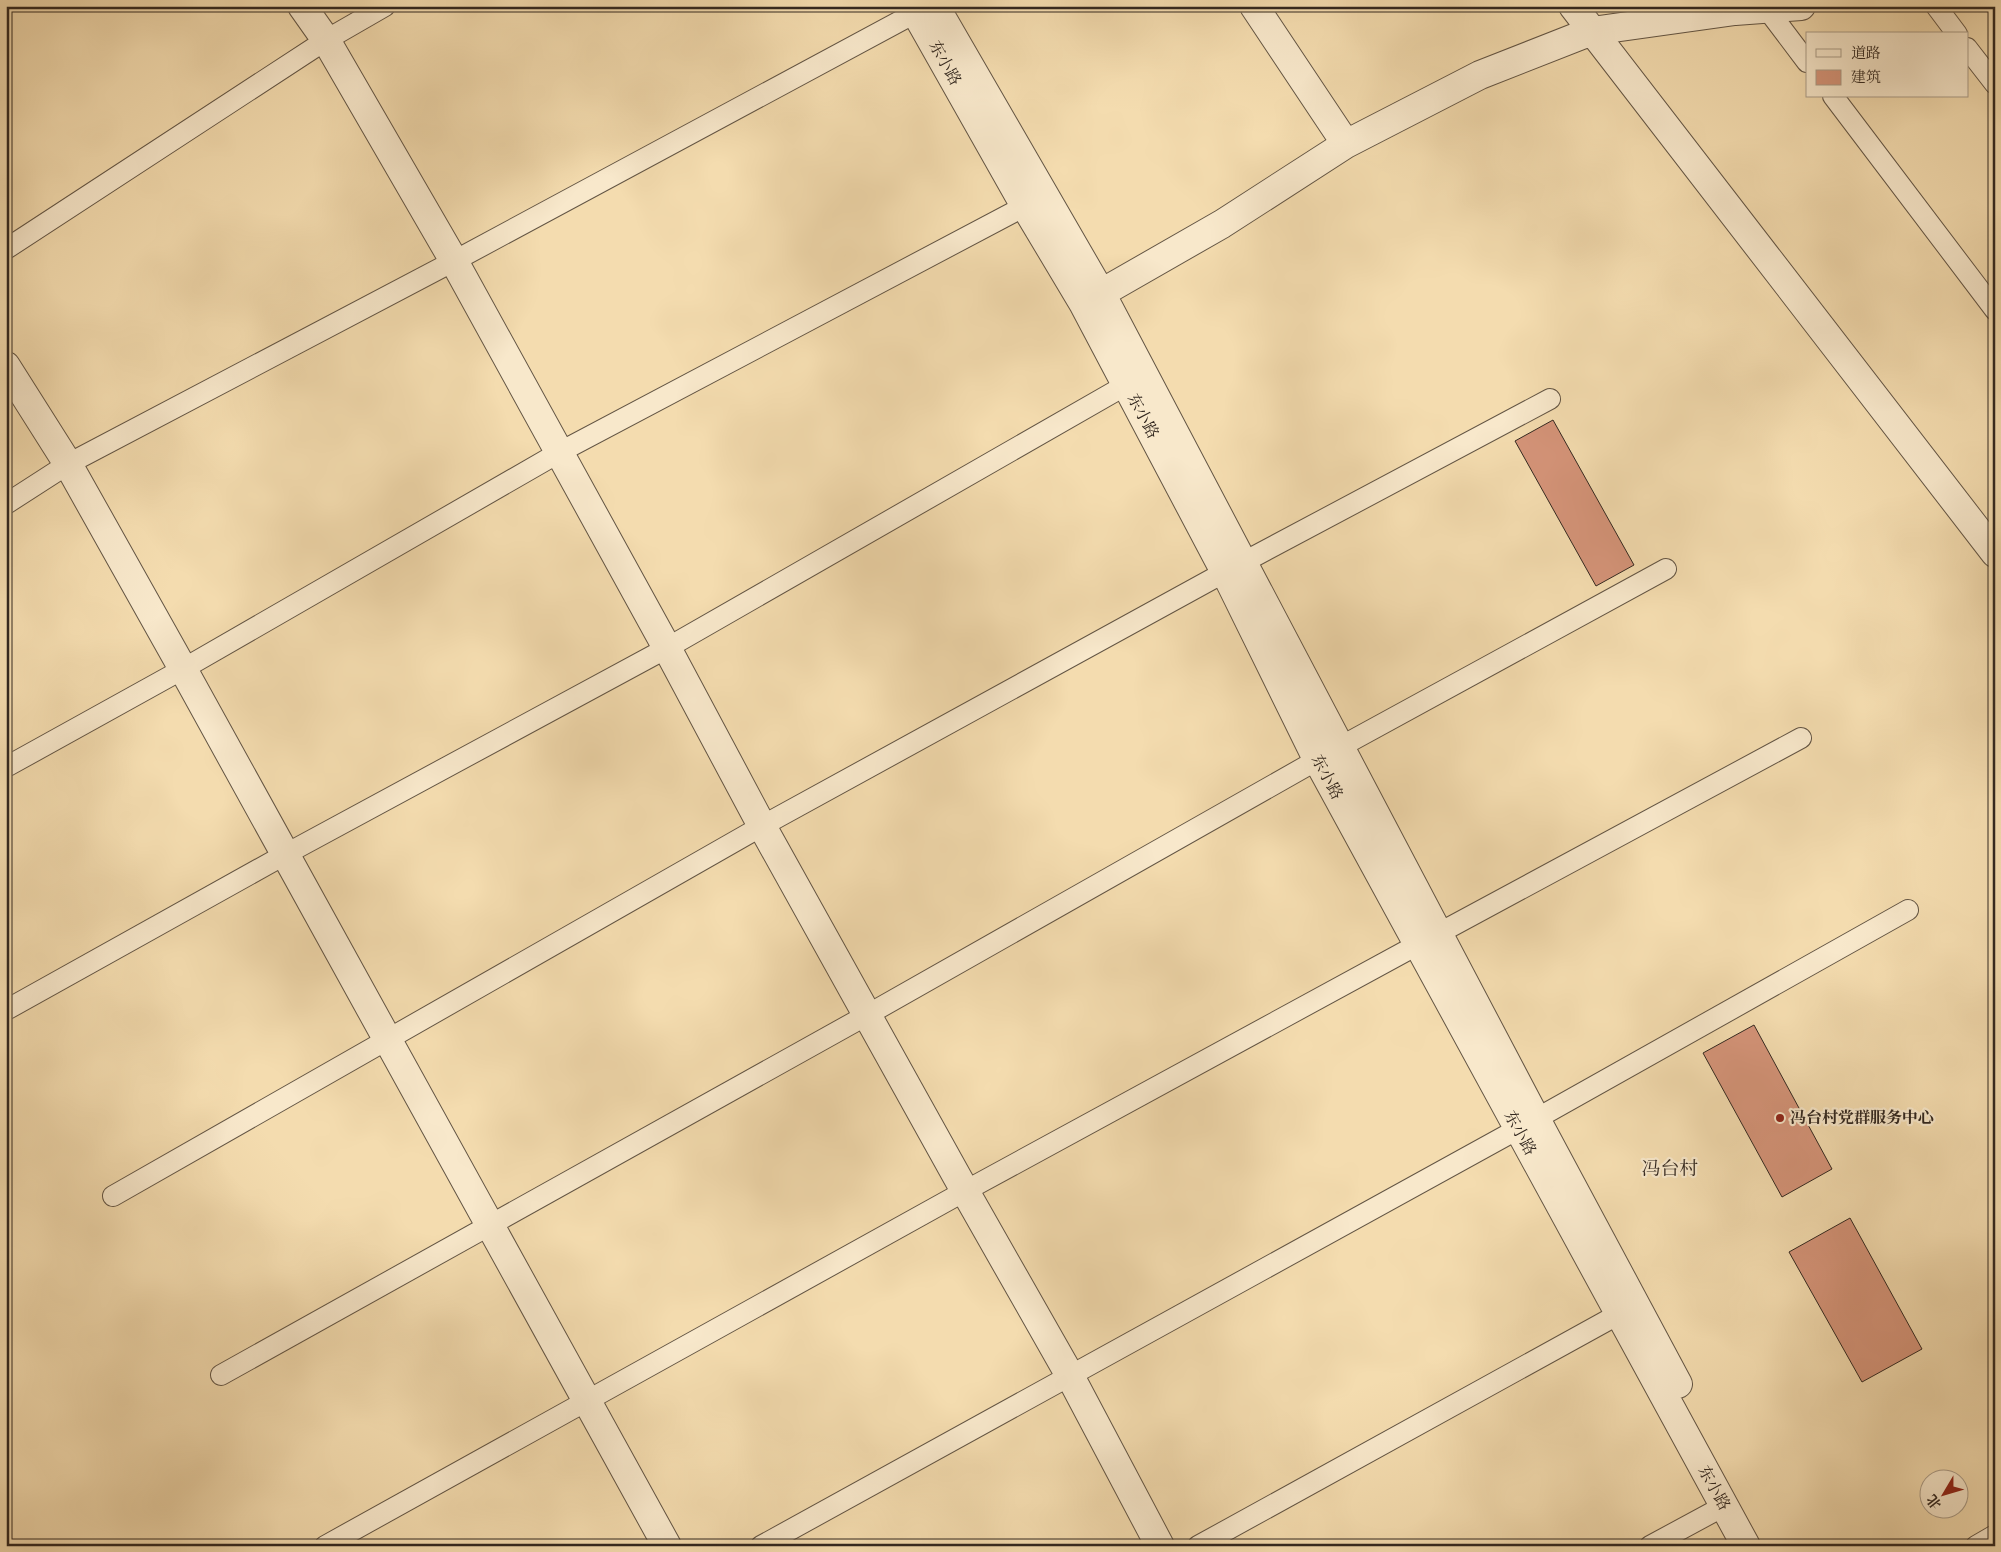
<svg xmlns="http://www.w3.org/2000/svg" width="2001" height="1552" font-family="'IM FELL Double Pica','Noto Serif SC',serif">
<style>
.building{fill:#d59479;stroke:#332820}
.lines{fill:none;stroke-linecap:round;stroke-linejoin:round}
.lane-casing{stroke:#635544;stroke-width:22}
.street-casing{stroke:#635544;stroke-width:30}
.lane{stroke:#f8e8cb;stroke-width:20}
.street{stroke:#f8e8cb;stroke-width:28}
.poi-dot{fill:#8f2418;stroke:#f8e8cb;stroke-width:2}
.labels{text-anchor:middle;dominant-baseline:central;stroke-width:4.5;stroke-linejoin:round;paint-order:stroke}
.street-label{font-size:16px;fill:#332820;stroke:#f8e8cb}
.poi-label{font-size:16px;font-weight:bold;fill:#332820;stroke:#f8e8cb;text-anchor:start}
.quarter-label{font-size:19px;fill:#332820;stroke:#f8e8cb}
</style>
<rect width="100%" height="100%" fill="#f4dcaf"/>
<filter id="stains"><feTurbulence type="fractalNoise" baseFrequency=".004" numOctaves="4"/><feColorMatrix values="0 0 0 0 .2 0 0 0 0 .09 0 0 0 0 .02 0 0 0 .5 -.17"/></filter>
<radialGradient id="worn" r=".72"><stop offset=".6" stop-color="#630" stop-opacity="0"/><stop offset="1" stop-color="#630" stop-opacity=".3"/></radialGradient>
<!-- building -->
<path class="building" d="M1553 420 1634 565 1596 586 1515 441Z
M1754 1025 1832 1169 1782 1197 1703 1053Z
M1850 1218 1922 1349 1862 1382 1789 1252Z"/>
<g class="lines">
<defs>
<path id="lane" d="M1936 6 1957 34
M1767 9 1807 62
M1967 48 1995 84
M1833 96 1995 310
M6 249 326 40 385 6
M6 504 68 464 454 261 928 6
M6 767 183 669 560 452 1025 206 1035 199
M6 1010 286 854 667 648 1126 385
M113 1196 762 826 1225 572 1550 399
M221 1375 867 1015 1340 747 1666 569
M325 1546 965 1191 1417 945 1801 738
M761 1546 1518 1129 1908 910
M1198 1546 1619 1314
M1650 1546 1724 1506
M1976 1546 1995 1535"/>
<path id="street" d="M302 6 326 40 454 261 667 648 762 826 965 1191 1069 1374 1160 1546
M912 6 1025 206 1083 303 1225 572 1317 759 1746 1546
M935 6 1101 293 1536 1119 1678 1384
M1254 6 1346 144
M1573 6 1995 553
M1084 303 1222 224 1346 144 1480 75 1592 31 1735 11 1801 6
M6 366 68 464 183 669 667 1546"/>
</defs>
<!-- lane casing -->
<use href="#lane" class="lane-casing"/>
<!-- street casing -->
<use href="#street" class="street-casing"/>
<!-- lane -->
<use href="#lane" class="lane"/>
<!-- street -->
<use href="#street" class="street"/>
</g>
<!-- markers -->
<circle class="poi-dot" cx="1780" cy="1118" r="5"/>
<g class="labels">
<!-- street labels -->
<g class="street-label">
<text transform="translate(945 63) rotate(61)">东小路</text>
<text transform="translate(1143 416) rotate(62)">东小路</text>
<text transform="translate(1327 777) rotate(62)">东小路</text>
<text transform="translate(1520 1133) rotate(61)">东小路</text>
<text transform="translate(1714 1488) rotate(61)">东小路</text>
</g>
<!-- poi labels -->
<g class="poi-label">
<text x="1790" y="1118">冯台村党群服务中心</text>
</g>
<!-- quarter labels -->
<g class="quarter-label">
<text x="1670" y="1169">冯台村</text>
</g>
</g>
<!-- margin -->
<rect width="2001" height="1552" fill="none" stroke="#f4dcaf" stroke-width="25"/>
<rect x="8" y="8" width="1986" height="1537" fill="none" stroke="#332820" stroke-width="2.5"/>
<rect x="12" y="12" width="1976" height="1527" fill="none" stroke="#332820"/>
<!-- legend -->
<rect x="1806" y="32" width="162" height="65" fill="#f8e8cb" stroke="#a99b87"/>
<rect x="1816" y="49" width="25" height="8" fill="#f8e8cb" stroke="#a99b87"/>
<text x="1851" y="58" font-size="15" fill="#332820">道路</text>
<rect x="1816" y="70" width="25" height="15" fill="#d59479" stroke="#a99b87"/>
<text x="1851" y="82" font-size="15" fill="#332820">建筑</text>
<!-- north arrow -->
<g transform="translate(1944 1494) rotate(232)"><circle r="24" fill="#f8e8cb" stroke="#a99b87"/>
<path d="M0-4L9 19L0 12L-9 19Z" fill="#8f2418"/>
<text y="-8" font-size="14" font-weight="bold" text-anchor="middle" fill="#332820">北</text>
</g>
<rect width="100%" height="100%" filter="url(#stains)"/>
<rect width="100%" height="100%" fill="url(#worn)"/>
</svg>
